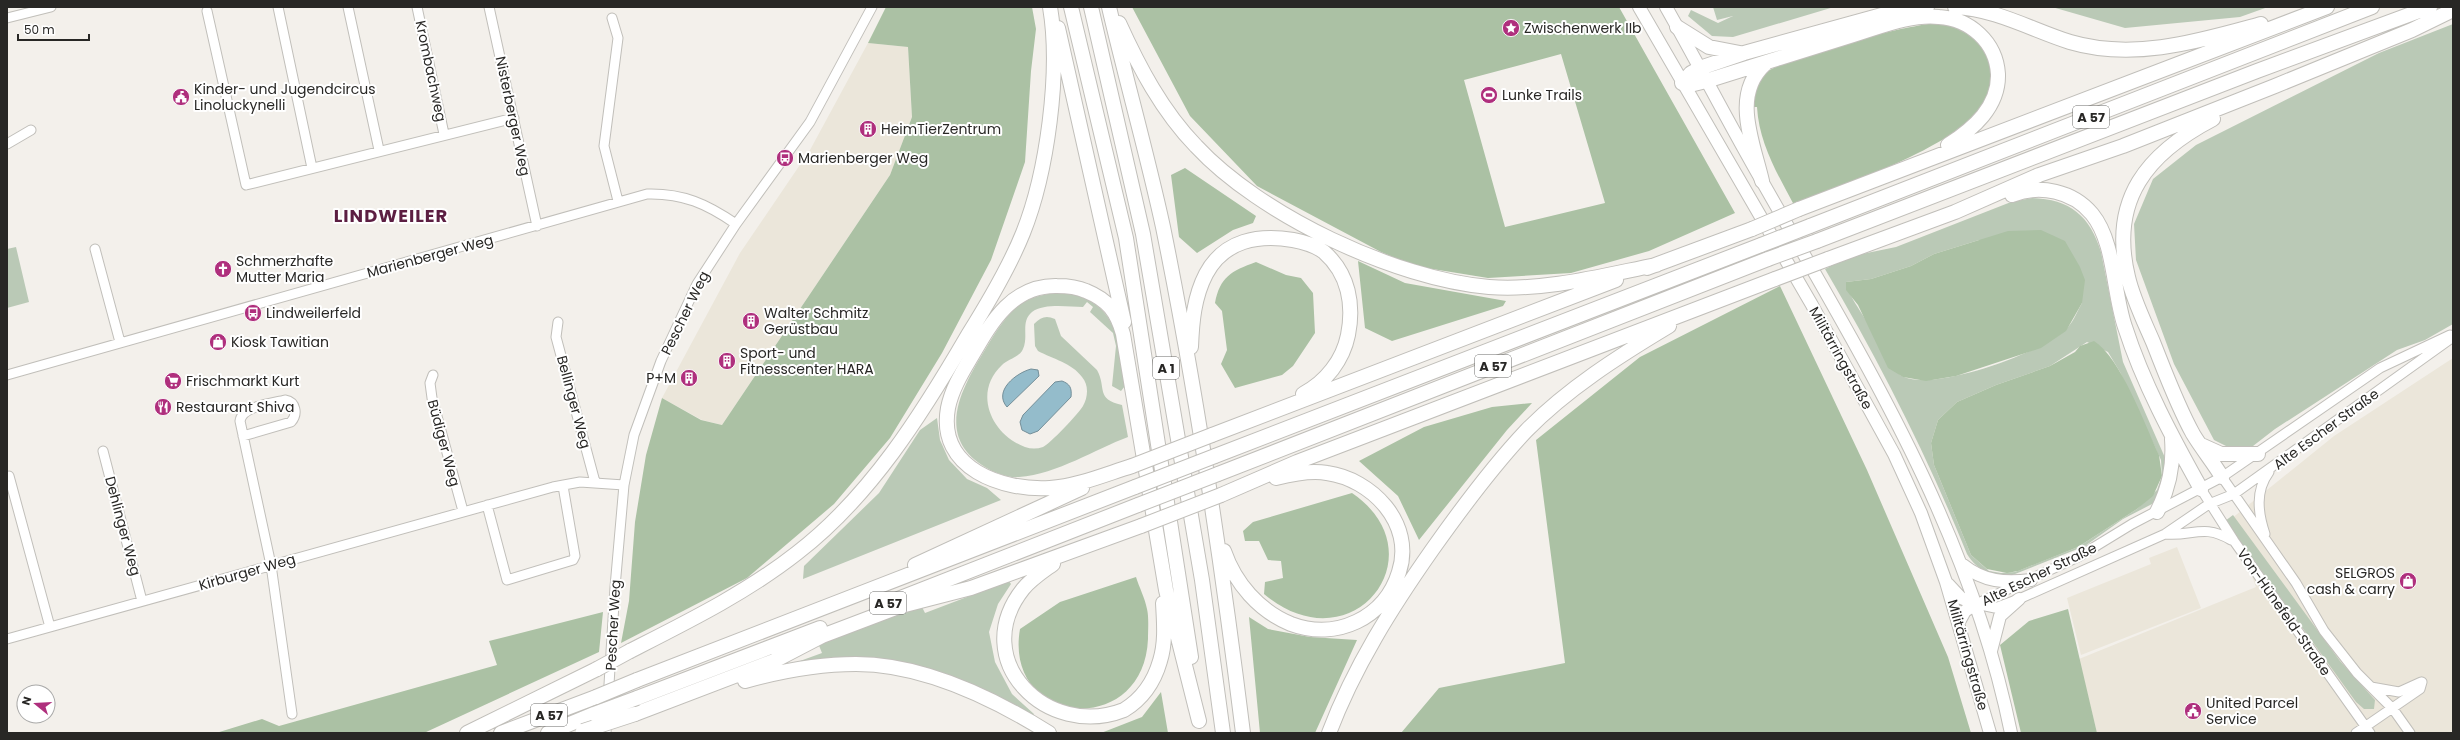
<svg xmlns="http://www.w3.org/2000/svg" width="2460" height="740" font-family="Poppins,sans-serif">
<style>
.built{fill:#ebe6da}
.green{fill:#bac9b6;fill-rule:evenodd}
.forest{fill:#abc1a4;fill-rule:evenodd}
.water{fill:#94bccb;stroke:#748f99}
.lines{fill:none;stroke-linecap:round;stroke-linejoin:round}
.minor-casing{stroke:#c1bfba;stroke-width:11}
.major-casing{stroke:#c1bfba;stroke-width:14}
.highway-casing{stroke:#c1bfba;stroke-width:16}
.minor{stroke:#fff;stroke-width:9}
.major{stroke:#fff;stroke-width:12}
.highway{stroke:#fff;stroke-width:14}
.highway-bridge-casing{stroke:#c1bfba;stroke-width:16;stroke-linecap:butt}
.highway-bridge{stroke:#fff;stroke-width:14}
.labels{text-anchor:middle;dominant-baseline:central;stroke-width:4;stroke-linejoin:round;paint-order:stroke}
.shield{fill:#fff;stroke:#686866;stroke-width:1}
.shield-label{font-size:13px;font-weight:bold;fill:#282725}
.poi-label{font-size:14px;fill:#282725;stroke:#fff;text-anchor:start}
.street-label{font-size:14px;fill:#282725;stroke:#fff}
.district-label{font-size:18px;font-weight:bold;letter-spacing:1px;fill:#5c1e42;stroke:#fff}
</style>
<rect width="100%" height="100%" fill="#f3f0eb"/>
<!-- built -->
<path class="built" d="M868 43 908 47 912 117 890 175 722 425 702 420 662 398 740 253 810 150Z
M2453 358V733H2097L2079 659 2256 587 2231 519 2334 436Z
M2177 547 2201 608 2081 655 2067 598 2151 564 2149 558Z"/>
<!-- green -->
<path class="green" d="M1713 7H1834L1733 37 1712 36 1688 16 1691 10 1718 23 1733 16 1717 20Z
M2052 7H2268L2240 17 2125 28Z
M2453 24V324L2425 340 2397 350 2275 429 2253 446 2230 448 2214 440 2174 364 2136 260 2134 224 2153 179 2196 145 2379 53Z
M2032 198C2070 199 2090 216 2101 252L2123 362 2159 444 2166 460 2167 474 2159 495 2152 504 2123 519 2085 546 2010 576C1992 575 1977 571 1967 554 1927 455 1879 361 1825 269L1829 267 1828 266 1862 254 1896 247 2011 202ZM1979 240 2082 303C2077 312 2072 325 2064 331 2039 353 1936 391 1904 377 1888 370 1876 339 1869 325 1862 313 1847 293 1846 282L1871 279 1911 266 1934 254ZM2087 342 2108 352 2120 372 2161 460 2162 476 2157 490 2137 509 2078 547 2015 572 2001 573 1989 571 1971 555 1934 465 1931 443 1938 420 1957 402 1996 385 2050 366Z
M16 247 29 302 7 308V249Z
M1066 292C1121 306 1116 338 1125 386L1121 391 1112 386 1116 346 1113 333 1090 312 1093 307 1087 302 1083 307C1069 307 1044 303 1032 312 1020 322 1029 336 1023 349 1020 357 1008 359 1002 365 972 393 992 435 1025 447 1031 449 1037 449 1043 447 1051 443 1078 414 1083 406 1088 397 1089 385 1082 377 1072 363 1053 359 1038 351L1035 346 1034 324C1041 317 1046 315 1055 319L1061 336 1097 370C1107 388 1095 399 1122 405L1128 437C1095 449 1058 474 1019 477 1007 478 995 473 985 467 933 436 963 386 986 348 995 333 1007 313 1022 303 1036 295 1050 293 1066 292Z
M937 418 940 440 949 460 967 479 987 488 1001 500 803 579 804 566 879 493 920 430Z
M2233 515 2340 661 2375 700 2374 709H2364L2356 702 2225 521Z
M1009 581 1011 584 998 604 989 632 995 662 1012 694 1034 714 1033 717 945 675 798 664 800 661 822 653 818 643 921 605 925 613Z"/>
<!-- forest -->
<path class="forest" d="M886 7H1032L1036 29 1031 71 1025 162 991 260 942 353 890 438 834 504 747 578 621 643 629 601 635 522 646 455 662 398 701 420 722 425 890 175 912 117 908 47 868 43Z
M1132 7H1619L1735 213 1649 251 1571 273 1488 278 1414 266 1381 252 1257 186 1190 116ZM1561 54 1605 203 1505 227 1464 80Z
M1938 23C1962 28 1979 35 1988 60 1992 71 1994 86 1988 98 1969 143 1840 186 1794 205 1777 173 1759 143 1757 107H1750C1752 99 1753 87 1757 80 1769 59 1910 24 1938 23Z
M1185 168 1256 216 1253 223 1233 230 1197 253 1179 237 1171 175Z
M2041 230 2065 241 2080 267 2085 280 2082 303 2066 331 2041 348 1956 376 1926 381 1903 377 1888 368 1858 305 1846 290V282L1871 279 1911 266 1934 254 2008 231Z
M1358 261 1405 283 1506 301 1503 306 1392 341 1365 328Z
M1256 262 1286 275 1301 278 1313 293 1315 333 1293 366 1282 375 1235 388 1221 364 1227 350 1222 311 1215 303C1220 277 1231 271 1256 262Z
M1780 286 1867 470 1948 657 1971 733H1401L1439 688 1565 663 1536 440 1640 357Z
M2094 341C2121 358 2145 425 2159 455L2162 476 2153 496 2137 509 2078 547 2018 571 2007 573 1987 569 1971 555 1934 465 1931 443 1938 420 1957 402 1996 385 2050 366 2075 352 2080 346Z
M1532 403 1507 430 1419 540 1398 496 1359 461 1424 427 1492 407Z
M1352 493C1441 554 1352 668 1264 594L1265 582 1283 578 1281 561 1268 560 1259 541H1245L1243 531 1253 522Z
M1136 577C1139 587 1145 598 1147 609 1149 617 1148 630 1148 639 1144 739 1003 727 1020 629L1060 602Z
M2068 609 2097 733H2021L2000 645 2029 621Z
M603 612 599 652 424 733H216L262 719 279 726 497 665 489 641Z
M1249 617 1268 629 1310 637 1357 640 1315 733H1260Z
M1161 692 1168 733H1101L1142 717Z"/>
<!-- water -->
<path class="water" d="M1031 369 1038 370 1039 376 1007 407C993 391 1016 373 1031 369Z
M1062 381C1070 384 1072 388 1071 397L1038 431 1030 434 1022 430 1020 422 1023 415 1055 382Z"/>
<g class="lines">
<defs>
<path id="minor" d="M278 7 312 168
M348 7 379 150
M417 7 444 134
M489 7 537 226
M207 11 246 185 514 118
M7 18 51 7
M612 18 618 38 604 146 618 201
M7 144 31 130
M95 249 120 342
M558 322 556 337 595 482
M7 375 647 194C683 193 707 204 736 224
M433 375 430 383 432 398 463 511
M243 436 291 422C298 414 296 402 285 400 273 403 242 406 240 421L271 565 292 714
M103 451 142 601
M9 476 50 627
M2222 477 2296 583 2324 631 2357 673 2393 709 2410 733
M2201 489 2234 541 2370 733
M487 505 507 580 573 560 575 556 563 486
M2165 534C2192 537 2203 523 2231 540
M2265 534C2258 513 2255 491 2269 472
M1976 604 1995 608 2019 599 2165 534 2209 504 2234 494 2453 337
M1976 604 2078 557 2132 524 2222 477 2380 368 2450 335
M7 639 553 487 580 482 624 485
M2371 687 2399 692 2421 682
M606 733 615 587 624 485 634 435 661 361 697 284 736 224 810 122 872 7
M2356 733 2420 689 2422 682"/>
<path id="major" d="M1639 7 1812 305 1894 454 1921 513 1946 582 1990 733
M1666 7C1699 65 1729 124 1762 181 1864 361 1969 527 2011 733
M1963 565C1984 582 2005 583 2031 580
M1948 584 1961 598 1976 604
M1959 622 1965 611 1976 604
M1991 651 2000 616 2019 599"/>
<path id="highway" d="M1071 7 1126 238 1191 657
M1091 7 1143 234 1202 580 1223 733
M1109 7C1126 80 1147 153 1163 227 1197 394 1222 564 1243 733
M1955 7C1996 9 2032 30 2070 42 2134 61 2199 41 2261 24
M1119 23C1139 67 1162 111 1196 146 1260 215 1395 279 1489 287 1545 291 1601 276 1656 265
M1677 27 1709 47 1740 53
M1058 28 1124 322
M1682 83 1694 84 1706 81C1755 66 1804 50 1853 35 1880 27 1910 14 1939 17 1970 19 1996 42 1998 74 1999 107 1973 129 1948 145
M1682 83 1691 73 1700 68 1744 53 1889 13 1927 7
M2213 119C2148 153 2109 199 2128 277 2133 299 2144 321 2153 342 2165 372 2177 405 2193 434 2202 449 2213 462 2222 477
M1762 181C1753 142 1731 95 1765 64
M2012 195C2040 184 2073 191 2092 214 2115 242 2113 293 2125 327 2143 383 2172 437 2201 489
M1799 209 2327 7
M1810 226 2372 7
M1817 241 2257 71 2430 7
M1828 259 1955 212 2039 175 2123 146 2275 86 2412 30 2453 10
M1647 268 1752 229
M1191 347C1192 322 1194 297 1206 274 1224 240 1259 234 1293 240 1304 242 1315 245 1324 252 1349 274 1354 305 1348 335 1343 360 1326 382 1303 394
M1212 435 1616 280
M2201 445 2221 454H2258
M1215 456 1761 245
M1132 466C1106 474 1078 486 1050 488 1003 491 937 469 948 408 952 388 963 371 973 354 992 321 1013 285 1057 286 1067 286 1077 287 1086 291 1108 300 1117 312 1123 334L1166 590 1199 721
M1218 474 1768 259
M1221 495 1297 462 1775 279
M2157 512C2169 488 2174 466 2172 439
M1224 551C1235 583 1259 611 1291 624 1336 641 1385 618 1399 572 1415 523 1371 479 1327 473 1310 470 1292 474 1276 478
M1053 564C1042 572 1031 579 1023 589 967 660 1047 740 1124 710 1142 699 1154 682 1160 661 1166 642 1164 622 1163 603
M915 565 1082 488
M898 599 1138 505
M630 651C687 622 746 593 797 553 870 497 922 414 968 335 988 303 1009 268 1023 233 1047 173 1061 72 1050 7
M637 680 1135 487
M745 681C781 671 818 664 856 664 924 664 993 698 1049 733
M637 698 820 628
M635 714 774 661 822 636 901 606 971 588 1141 526
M467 733 597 669
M501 733 596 697
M548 733 594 714
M1329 733C1354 667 1392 607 1432 550 1461 509 1491 468 1526 431 1567 389 1619 356 1669 326"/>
</defs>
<!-- minor casing -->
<use href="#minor" class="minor-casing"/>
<!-- major casing -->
<use href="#major" class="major-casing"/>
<!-- highway casing -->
<use href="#highway" class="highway-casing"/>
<!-- minor -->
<use href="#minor" class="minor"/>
<!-- major -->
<use href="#major" class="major"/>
<!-- highway -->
<use href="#highway" class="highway"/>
<defs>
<path id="highway-bridge" d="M1752 229 1799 209
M1761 245 1810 226
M1768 259 1817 241
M1775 279 1828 259
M1132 466 1212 435
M1135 487 1215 456
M1138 505 1218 474
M1141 526 1221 495
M597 669 630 651
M596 697 637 680
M594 714 637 698
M583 731 635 714"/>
</defs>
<!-- highway-bridge casing -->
<use href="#highway-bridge" class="highway-bridge-casing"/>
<!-- highway-bridge -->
<use href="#highway-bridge" class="highway-bridge"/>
</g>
<!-- icons -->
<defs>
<symbol id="sight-disc" viewBox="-11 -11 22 22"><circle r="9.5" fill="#af2f7d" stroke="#fff"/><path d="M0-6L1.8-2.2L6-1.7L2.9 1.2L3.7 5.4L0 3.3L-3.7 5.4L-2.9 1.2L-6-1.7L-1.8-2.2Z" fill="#fff"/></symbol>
<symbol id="stadium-disc" viewBox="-11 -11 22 22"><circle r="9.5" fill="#af2f7d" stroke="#fff"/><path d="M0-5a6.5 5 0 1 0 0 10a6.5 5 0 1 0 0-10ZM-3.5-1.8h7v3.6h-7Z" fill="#fff"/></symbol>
<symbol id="civic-disc" viewBox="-11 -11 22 22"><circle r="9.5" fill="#af2f7d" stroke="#fff"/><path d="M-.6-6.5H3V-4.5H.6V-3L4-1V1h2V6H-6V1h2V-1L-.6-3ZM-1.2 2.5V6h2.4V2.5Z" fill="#fff"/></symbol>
<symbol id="building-disc" viewBox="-11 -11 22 22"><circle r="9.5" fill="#af2f7d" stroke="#fff"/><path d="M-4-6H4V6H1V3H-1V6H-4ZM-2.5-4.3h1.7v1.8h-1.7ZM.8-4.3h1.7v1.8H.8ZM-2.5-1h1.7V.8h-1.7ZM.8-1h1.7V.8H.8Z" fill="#fff"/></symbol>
<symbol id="bus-disc" viewBox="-11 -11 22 22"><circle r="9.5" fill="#af2f7d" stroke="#fff"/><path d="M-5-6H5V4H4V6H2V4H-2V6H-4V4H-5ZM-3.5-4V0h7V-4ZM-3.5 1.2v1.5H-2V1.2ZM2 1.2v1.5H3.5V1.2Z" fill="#fff"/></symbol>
<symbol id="church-disc" viewBox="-11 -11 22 22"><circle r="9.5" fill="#af2f7d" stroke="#fff"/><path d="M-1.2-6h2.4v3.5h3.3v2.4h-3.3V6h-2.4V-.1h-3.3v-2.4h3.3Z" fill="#fff"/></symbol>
<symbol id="shop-disc" viewBox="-11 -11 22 22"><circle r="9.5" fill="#af2f7d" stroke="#fff"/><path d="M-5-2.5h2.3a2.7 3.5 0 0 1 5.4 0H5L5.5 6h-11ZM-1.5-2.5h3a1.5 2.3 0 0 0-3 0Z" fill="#fff"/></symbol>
<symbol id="supermarket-disc" viewBox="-11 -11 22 22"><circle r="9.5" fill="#af2f7d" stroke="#fff"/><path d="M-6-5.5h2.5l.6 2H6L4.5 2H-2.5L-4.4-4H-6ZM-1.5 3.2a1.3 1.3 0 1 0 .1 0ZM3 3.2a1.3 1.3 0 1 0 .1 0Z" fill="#fff"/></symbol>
<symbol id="restaurant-disc" viewBox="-11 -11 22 22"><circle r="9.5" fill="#af2f7d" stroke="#fff"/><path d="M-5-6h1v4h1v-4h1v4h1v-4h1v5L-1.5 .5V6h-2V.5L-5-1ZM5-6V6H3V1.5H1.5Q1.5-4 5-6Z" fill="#fff"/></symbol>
</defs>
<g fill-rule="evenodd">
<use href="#sight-disc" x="1501" y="18" width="20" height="20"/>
<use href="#stadium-disc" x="1479" y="85" width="20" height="20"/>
<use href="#civic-disc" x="171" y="87" width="20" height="20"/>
<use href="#building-disc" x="858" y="119" width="20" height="20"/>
<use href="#bus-disc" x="775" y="148" width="20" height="20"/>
<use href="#church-disc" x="213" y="259" width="20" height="20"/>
<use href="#bus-disc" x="243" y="303" width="20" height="20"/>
<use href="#building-disc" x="741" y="311" width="20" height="20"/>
<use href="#shop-disc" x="208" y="332" width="20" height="20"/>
<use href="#building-disc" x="717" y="351" width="20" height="20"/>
<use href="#building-disc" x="679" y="368" width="20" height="20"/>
<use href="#supermarket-disc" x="163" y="371" width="20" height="20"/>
<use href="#restaurant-disc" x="153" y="397" width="20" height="20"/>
<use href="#shop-disc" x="2398" y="571" width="20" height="20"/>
<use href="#civic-disc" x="2183" y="701" width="20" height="20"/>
</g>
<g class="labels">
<!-- shield labels -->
<g class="shield">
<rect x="2073" y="106" width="36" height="22" rx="3"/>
<rect x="1475" y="355" width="36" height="22" rx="3"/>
<rect x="1153" y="357" width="26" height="22" rx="3"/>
<rect x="870" y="592" width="36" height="22" rx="3"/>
<rect x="531" y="704" width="36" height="22" rx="3"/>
</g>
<g class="shield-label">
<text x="2091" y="117">A 57</text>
<text x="1493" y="366">A 57</text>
<text x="1166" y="368">A 1</text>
<text x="888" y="603">A 57</text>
<text x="549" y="715">A 57</text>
</g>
<!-- poi labels -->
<g class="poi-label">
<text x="1524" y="28">Zwischenwerk IIb</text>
<text x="194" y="89">Kinder- und Jugendcircus<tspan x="194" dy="16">Linoluckynelli</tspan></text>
<text x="1502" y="95">Lunke Trails</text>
<text x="881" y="129">HeimTierZentrum</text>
<text x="798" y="158">Marienberger Weg</text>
<text x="236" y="261">Schmerzhafte<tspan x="236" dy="16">Mutter Maria</tspan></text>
<text x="266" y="313">Lindweilerfeld</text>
<text x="764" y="313">Walter Schmitz<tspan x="764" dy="16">Gerüstbau</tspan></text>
<text x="231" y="342">Kiosk Tawitian</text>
<text x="740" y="353">Sport- und<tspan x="740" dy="16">Fitnesscenter HARA</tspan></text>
<text x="676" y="378" text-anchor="end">P+M</text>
<text x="186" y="381">Frischmarkt Kurt</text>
<text x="176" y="407">Restaurant Shiva</text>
<text x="2395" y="573" text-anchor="end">SELGROS<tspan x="2395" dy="16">cash &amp; carry</tspan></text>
<text x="2206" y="703">United Parcel<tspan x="2206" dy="16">Service</tspan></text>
</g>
<!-- street labels -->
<g class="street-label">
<text transform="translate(431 71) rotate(78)">Krombachweg</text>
<text transform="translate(513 116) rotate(78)">Nisterberger Weg</text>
<text transform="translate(430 256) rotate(-15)">Marienberger Weg</text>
<text transform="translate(685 313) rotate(-64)">Pescher Weg</text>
<text transform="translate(1841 358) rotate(61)">Militärringstraße</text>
<text transform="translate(574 402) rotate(75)">Bellinger Weg</text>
<text transform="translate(2326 429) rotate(-36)">Alte Escher Straße</text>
<text transform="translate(444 443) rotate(75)">Büdiger Weg</text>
<text transform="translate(123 526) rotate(75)">Dehlinger Weg</text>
<text transform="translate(247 572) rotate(-16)">Kirburger Weg</text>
<text transform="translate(2039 574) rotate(-26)">Alte Escher Straße</text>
<text transform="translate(2284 612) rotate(55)">Von-Hünefeld-Straße</text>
<text transform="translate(613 625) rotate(-87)">Pescher Weg</text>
<text transform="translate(1968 655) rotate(74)">Militärringstraße</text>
</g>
<!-- district labels -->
<g class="district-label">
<text x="391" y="215">LINDWEILER</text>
</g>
</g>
<!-- border -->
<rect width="2460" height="740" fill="none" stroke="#282725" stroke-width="16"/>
<!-- north arrow -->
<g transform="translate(36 704) rotate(288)"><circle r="19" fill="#ffffff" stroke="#a9a9a8"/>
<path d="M0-3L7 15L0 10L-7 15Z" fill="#af2f7d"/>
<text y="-6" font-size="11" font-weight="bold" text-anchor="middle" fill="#282725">N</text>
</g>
<!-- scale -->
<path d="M18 34v6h71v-6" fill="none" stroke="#282725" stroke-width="2"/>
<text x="24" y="34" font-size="12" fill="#282725" stroke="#ffffff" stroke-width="3" paint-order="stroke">50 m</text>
</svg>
